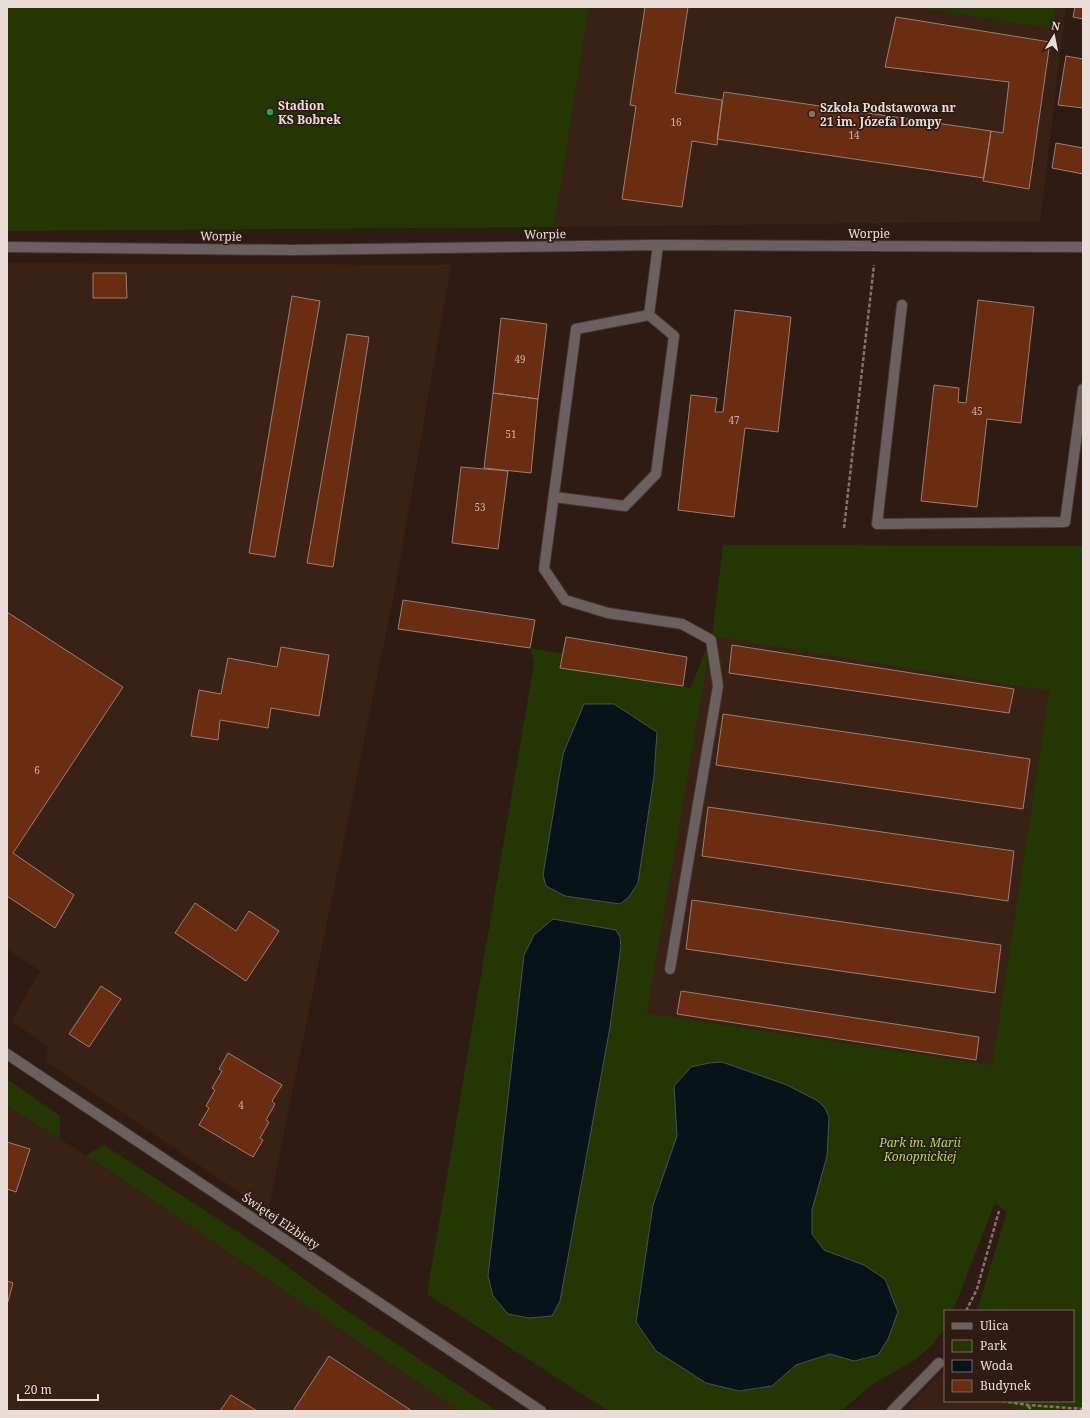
<svg xmlns="http://www.w3.org/2000/svg" width="1090" height="1418" font-family="'Noto Serif',serif">
<style>
.built{fill:#3a2116}
.green{fill:#253605;fill-rule:evenodd}
.water{fill:#06141a;stroke:#4a5053}
.building{fill:#6b2d11;stroke:#987f75}
.lines{fill:none;stroke-linecap:round;stroke-linejoin:round}
.lane-casing{stroke:#48362e;stroke-width:12}
.street-casing{stroke:#48362e;stroke-width:12}
.path{stroke:#83736c;stroke-width:2.5;stroke-dasharray:4 2;stroke-linecap:butt}
.lane{stroke:#6b6060;stroke-width:10}
.street{stroke:#6b6060;stroke-width:10}
.leisure-dot{fill:#2e9e5b;stroke:#2e1b13;stroke-width:1.5}
.education-dot{fill:#8d6e63;stroke:#2e1b13;stroke-width:1.5}
.labels{text-anchor:middle;dominant-baseline:central;stroke-width:3.5;stroke-linejoin:round;paint-order:stroke}
.number-label{font-size:10px;fill:#cab1a6}
.poi-label{font-size:12px;font-weight:bold;fill:#eaddd7;stroke:#2e1b13;text-anchor:start}
.street-label{font-size:12px;fill:#eaddd7;stroke:#2e1b13}
.park-label{font-size:12px;font-style:italic;fill:#a8d563;stroke:#2e1b13}
</style>
<rect width="100%" height="100%" fill="#2e1b13"/>
<!-- built -->
<path class="built" d="M589 7H1066L1040 221 554 227Z
M7 263 451 265 395 589 268 1212 46 1061 48 1046 11 1021 40 971 7 949Z
M712 635 1049 690 992 1065 647 1013Z
M7 1106 100 1164 459 1411H7Z
M945 1369V1401H1004L1018 1411H903Z"/>
<!-- green -->
<path class="green" d="M7 7H589L554 227 7 231Z
M917 7H1056L1053 29Z
M723 545 1083 546V1411H1018L1004 1401H1073V1311H977L1007 1212 995 1203 953 1311H945V1328L932 1345 915 1360 873 1384 841 1411H608L427 1294 534 663 530 648 563 654 560 668 683 686 690 689 712 635ZM712 636 1049 691 992 1065 647 1013ZM657 732 654 776 638 883 546 886 543 875 563 754ZM553 919 616 930 620 937 621 946 610 1027 560 1300 488 1276 524 955ZM818 1101 825 1108 829 1117 827 1156 812 1210V1234L824 1250 864 1265 854 1361 830 1354 796 1365 772 1386 656 1351 636 1322 653 1205 677 1136Z
M7 1079 60 1116V1139L7 1106Z
M104 1145 261 1247 349 1312 497 1411H459L100 1164 85 1156Z"/>
<!-- water -->
<path class="water" d="M584 704H614L657 732 654 776 638 883 629 897 620 904 565 896 546 886 543 875 563 754Z
M553 919 616 930 620 937 621 946 610 1027 560 1301 552 1316 529 1318 508 1314 493 1296 488 1276 524 955 534 935Z
M722 1062 787 1085 818 1101 825 1108 829 1117 827 1156 812 1210V1234L824 1250 864 1265 885 1279 898 1312 888 1339 878 1355 854 1361 830 1354 796 1365 772 1386 739 1391 706 1383 656 1351 636 1322 653 1205 677 1136 674 1086 691 1067 709 1063Z"/>
<!-- building -->
<path class="building" d="M645 7H688L675 93 722 100 717 145 692 141 682 207 622 199 636 106 630 105Z
M1075 7H1083V19L1073 17Z
M896 17 1050 42 1029 189 983 181 991 131 1003 133 1009 82 885 67Z
M1066 56 1083 59V108L1058 105Z
M724 92 991 131 984 178 717 139Z
M1056 143 1083 148V174L1052 168Z
M93 273H126L127 298H93Z
M292 296 320 301 275 557 249 553Z
M978 300 1034 307 1021 423 987 419 977 507 921 501 934 385 959 388 958 402 966 403Z
M735 310 791 317 778 432 745 428 734 517 678 510 691 395 717 398 715 412H723Z
M501 318 547 324 538 399 493 393Z
M347 334 369 337 333 567 307 563Z
M493 393 538 399 531 473 484 468Z
M461 467 508 471 498 549 452 543Z
M403 600 535 620 530 648 398 629Z
M7 612 123 687 13 853 74 895 55 928 7 896Z
M566 637 687 657 683 686 560 668Z
M732 645 1014 689 1009 713 729 673Z
M281 647 329 655 319 716 271 708 268 728 220 720 218 740 191 736 199 690 221 694 228 658 277 667Z
M723 714 1030 759 1023 809 716 765Z
M708 807 1014 851 1008 901 702 856Z
M692 900 1001 945 995 993 686 949Z
M195 903 236 931 249 911 279 931 246 981 175 933Z
M101 986 121 999 89 1047 69 1034Z
M681 991 979 1037 976 1060 677 1014Z
M228 1053 282 1085 272 1101 275 1104 266 1120 269 1122 260 1138 263 1140 253 1157 199 1125 209 1108 206 1106 215 1090 212 1088 222 1071 219 1069Z
M7 1142 30 1149 16 1192 7 1189Z
M7 1281 13 1283 7 1305Z
M329 1356 412 1411H293Z
M231 1395 257 1411H220Z"/>
<g class="lines">
<defs>
<path id="lane" d="M892 1411 939 1363"/>
<path id="street" d="M658 245 649 315 576 329 544 569 565 600 608 613 682 624 711 640 718 686 670 969
M7 247 291 250 658 245 1083 247
M902 305 877 524 1065 522 1083 389
M554 497 625 506 656 474 674 336 649 315
M7 1054 541 1411"/>
</defs>
<!-- lane casing -->
<use href="#lane" class="lane-casing"/>
<!-- street casing -->
<use href="#street" class="street-casing"/>
<!-- path -->
<path class="path" d="M844 528 874 265
M966 1311 977 1289 999 1211
M1002 1401 1028 1405 1083 1409
M1028 1406 1032 1411"/>
<!-- lane -->
<use href="#lane" class="lane"/>
<!-- street -->
<use href="#street" class="street"/>
</g>
<!-- markers -->
<circle class="leisure-dot" cx="270" cy="112" r="4"/>
<circle class="education-dot" cx="812" cy="114" r="4"/>
<g class="labels">
<!-- number labels -->
<g class="number-label">
<text x="676" y="122">16</text>
<text x="854" y="135">14</text>
<text x="520" y="359">49</text>
<text x="977" y="411">45</text>
<text x="734" y="420">47</text>
<text x="511" y="434">51</text>
<text x="480" y="507">53</text>
<text x="37" y="770">6</text>
<text x="241" y="1105">4</text>
</g>
<!-- poi labels -->
<g class="poi-label">
<text x="278" y="105">Stadion<tspan x="278" dy="14">KS Bobrek</tspan></text>
<text x="820" y="107">Szkoła Podstawowa nr<tspan x="820" dy="14">21 im. Józefa Lompy</tspan></text>
</g>
<!-- street labels -->
<g class="street-label">
<text x="869" y="233">Worpie</text>
<text transform="translate(545 234) rotate(-1)">Worpie</text>
<text transform="translate(221 236) rotate(1)">Worpie</text>
<text transform="translate(281 1221) rotate(34)">Świętej Elżbiety</text>
</g>
<!-- park labels -->
<g class="park-label">
<text x="920" y="1142">Park im. Marii<tspan x="920" dy="14">Konopnickiej</tspan></text>
</g>
</g>
<!-- border -->
<rect width="1090" height="1418" fill="none" stroke="#eaddd7" stroke-width="16"/>
<!-- legend -->
<rect x="944" y="1310" width="130" height="92" fill="#2e1b13" stroke="#796961"/>
<rect x="952" y="1323" width="20" height="6" fill="#6b6060" stroke="#796961"/>
<text x="980" y="1330" font-size="12" fill="#eaddd7">Ulica</text>
<rect x="952" y="1340" width="20" height="12" fill="#253605" stroke="#796961"/>
<text x="980" y="1350" font-size="12" fill="#eaddd7">Park</text>
<rect x="952" y="1360" width="20" height="12" fill="#06141a" stroke="#796961"/>
<text x="980" y="1370" font-size="12" fill="#eaddd7">Woda</text>
<rect x="952" y="1380" width="20" height="12" fill="#6b2d11" stroke="#796961"/>
<text x="980" y="1390" font-size="12" fill="#eaddd7">Budynek</text>
<!-- north arrow -->
<g transform="translate(1054 36) rotate(10)" stroke="#2e1b13" stroke-width="3" paint-order="stroke">
<path d="M0-3L7 15L0 10L-7 15Z" fill="#eaddd7"/>
<text y="-6" font-size="11" font-weight="bold" text-anchor="middle" fill="#eaddd7">N</text>
</g>
<!-- scale -->
<path d="M18 1394v6h80v-6" fill="none" stroke="#eaddd7" stroke-width="2"/>
<text x="24" y="1394" font-size="12" fill="#eaddd7" stroke="#2e1b13" stroke-width="3" paint-order="stroke">20 m</text>
</svg>
